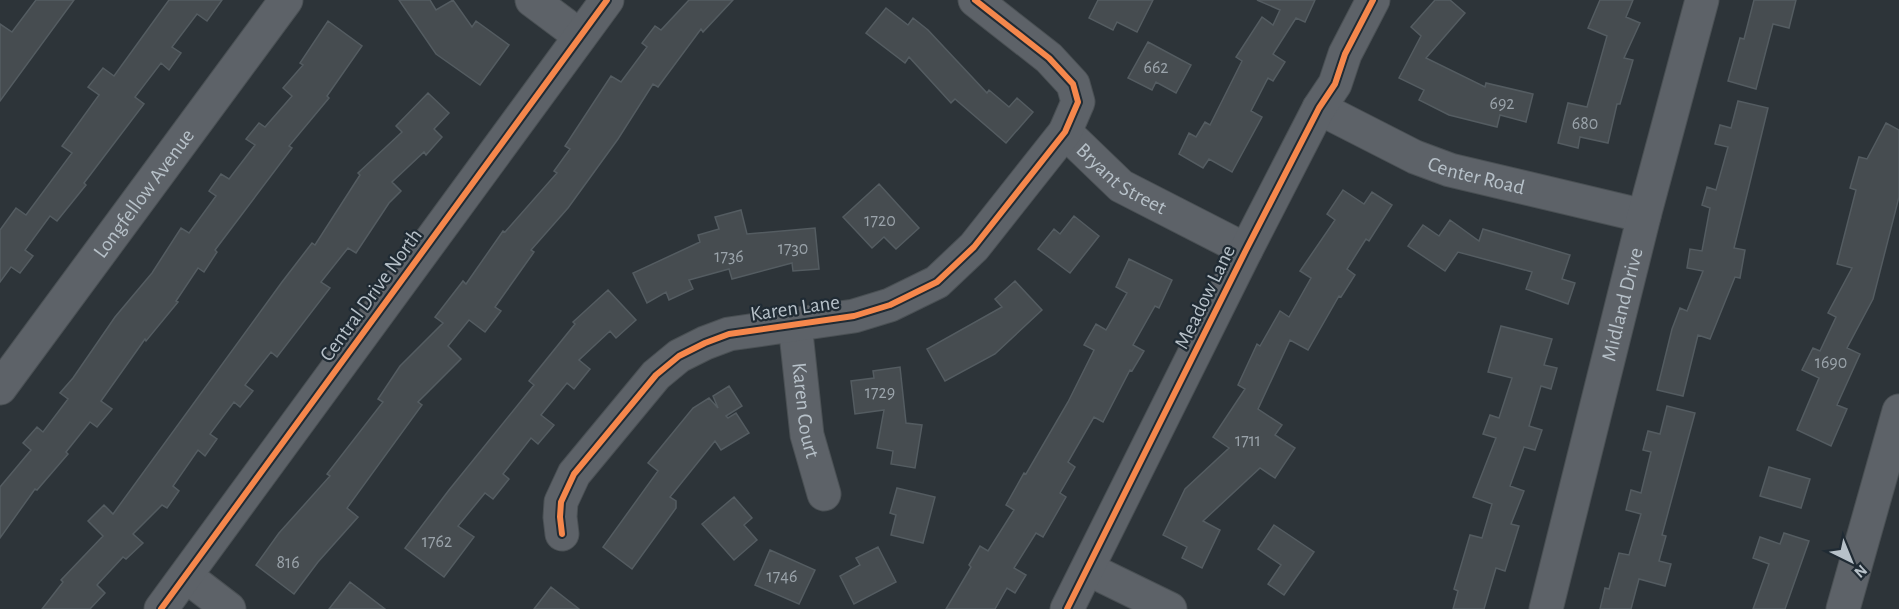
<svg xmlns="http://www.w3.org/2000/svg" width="1899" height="609" font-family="'Alegreya Sans',sans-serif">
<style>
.building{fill:#464c50;stroke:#545c61;stroke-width:1.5}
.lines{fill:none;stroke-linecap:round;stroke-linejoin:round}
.minor-casing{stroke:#4a5054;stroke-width:35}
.minor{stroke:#5d6268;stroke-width:33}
.cycleway-casing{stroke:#202b34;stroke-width:10}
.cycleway{stroke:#f5874c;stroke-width:6}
.labels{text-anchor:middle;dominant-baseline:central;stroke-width:4.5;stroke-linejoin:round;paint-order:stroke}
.number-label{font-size:18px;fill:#9ba4ab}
.street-label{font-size:21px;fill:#b7c1c9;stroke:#202b34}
</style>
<rect width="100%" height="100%" fill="#2d3439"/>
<!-- building -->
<path class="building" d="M36 0H74L0 101V24L12 32Z
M169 0H222L207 21 197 14 172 47 181 53 169 70 161 63 135 97 144 104 84 183 86 185 57 221 50 216 25 250 33 256 20 273 11 267 0 282V230L16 208 26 215 72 153 62 146 99 95 88 87 103 68 114 76Z
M399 0H430L436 10 453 0 472 27 476 21 509 45 480 85 436 54Z
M689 0H733L703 32 701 29 658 87 653 84 618 139 568 208 531 250 534 252 495 307 501 311 485 332 469 320 448 346 461 359 418 402 422 405 347 508 358 517 318 562 294 594 256 565 279 533 330 476 327 474 383 402 378 399 400 366 443 323 435 317 463 281 466 284 503 231 505 232 557 173 554 171 570 149 565 146 611 76 621 82 647 47 642 43 655 26 661 30Z
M1098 0H1153L1137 32 1117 22 1113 30 1089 18Z
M1257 0H1315L1305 22 1296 18 1273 54 1285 62 1273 81 1268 78 1251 111 1262 117 1232 172 1209 159 1203 168 1179 154 1189 133 1196 137 1205 122 1210 125 1242 61 1236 57 1262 17 1273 25 1280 10Z
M1435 0H1450L1465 13 1426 58 1485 87 1486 83 1533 94 1526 122 1500 115 1497 127 1449 115 1419 100 1424 90 1399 78 1421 36 1411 27Z
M1600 0H1633L1626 17 1640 23 1624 58 1633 60 1620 104H1617L1608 143 1580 137 1578 148 1558 143 1568 103 1587 107 1607 36 1588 28Z
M1754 0H1796L1789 28 1773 24 1756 89 1728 81 1740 38 1744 39Z
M886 8 908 25 913 18 928 30 987 93 989 90 1009 107 1017 98 1033 112 1006 143 955 99 951 103 909 57 905 63 866 33Z
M328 21 362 46 327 96 329 98 289 146 292 148 215 250 217 252 204 272 198 268 176 301 178 302 146 341 145 339 101 401 112 409 97 427 90 422 66 452 68 454 37 490 35 489 0 538V487L31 450 23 443 37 427 43 432 68 399 60 393 73 378 115 317 152 273 181 228 189 233 216 196 209 191 221 174 229 179 255 145 246 139 259 123 265 127 292 96 283 88 303 65 300 63Z
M1148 42 1191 65 1176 93 1156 82 1152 90 1128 78Z
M428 93 449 113 434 129 442 137 426 155 424 152 392 182 401 191 389 203 356 253 348 248 321 282 330 288 277 357 271 352 245 385 253 391 240 407 234 402 210 434 217 439 205 456 198 450 173 486 179 491 167 508 162 505 133 534 143 543 126 559 123 557 97 585 105 593 90 609H42L63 582 61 580 103 536 88 521 104 505 113 514 282 282 312 243 315 245 360 175 358 173 402 132 396 126Z
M1738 101 1768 108 1734 248 1745 250 1740 278 1735 277 1710 339 1698 335 1683 396 1657 390 1672 329 1680 308 1687 311 1703 271 1687 268 1690 249 1702 251 1710 208 1702 205 1707 187 1716 190 1728 147 1715 144 1720 125 1731 128Z
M1886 123 1899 130V197L1873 299 1847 348 1860 354 1837 405 1847 409 1831 446 1797 430 1819 378 1802 370 1813 348 1820 351 1836 317 1828 313 1852 268 1837 264 1856 190 1850 188 1859 157 1867 159Z
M879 184 919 228 896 249 884 237 872 248 843 217Z
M1343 190 1364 204 1372 192 1392 205 1369 241 1366 239 1347 269 1355 275 1341 297 1339 296 1308 350 1290 340 1258 409 1282 425 1275 435 1295 448 1275 478 1260 468 1203 521 1220 530 1202 568 1182 558 1187 547 1163 535 1185 489 1229 448 1213 437 1245 389 1238 385 1257 344 1260 346 1280 311 1289 317 1311 278 1300 271 1335 220 1327 214Z
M741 210 747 234 815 228 819 269 793 271 792 263 732 279 729 269 689 280 693 289 669 300 666 292 647 303 633 273 700 242 698 235 719 229 715 217Z
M1074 216 1099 236 1070 273 1038 249 1054 229 1060 234Z
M1450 220 1479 241 1483 229 1570 255 1562 279 1575 283 1568 304 1526 289 1532 272 1458 252 1445 271 1408 246 1423 225 1439 236Z
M1129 259 1172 280 1159 308 1155 306 1133 345 1144 351 1132 371 1130 370 1103 422 1094 417 1068 462 1075 467 1060 493 1066 497 1043 537 1036 533 1014 568 1026 575 1015 593 1007 588 995 609H946L971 567 969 565 980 546 988 551 1014 510 1006 505 1024 473 1026 474 1068 402 1094 350 1084 345 1096 324 1106 330 1127 293 1116 287Z
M1015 281 1042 310 995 354 945 381 927 349 1002 307 995 299Z
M608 290 636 320 616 338 610 331 579 360 590 369 574 389 567 383 541 415 554 425 538 444 531 438 503 474 509 479 493 499 485 493 458 526 474 537 444 577 405 548 449 490 534 385 529 381 575 324 573 322Z
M1501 326 1552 339 1544 365 1557 368 1551 389 1541 386 1529 426 1542 430 1535 450 1524 447 1510 486 1524 491 1511 524 1519 526 1505 571 1496 568 1484 609H1453L1458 591 1454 589 1470 535 1482 538 1492 504 1473 497 1496 438 1483 434 1490 415 1499 418 1512 378 1488 372Z
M900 367 906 423 922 425 915 468 891 464 893 451 877 448 884 410 855 414 851 381 874 378 873 371Z
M729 386 742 406 726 416 728 418 736 413 749 433 721 450 715 441 670 497 676 501V508L632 569 603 547 658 471 648 463 693 408 709 398 718 408 713 396Z
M1667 406 1695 413 1662 535 1666 536 1659 561 1671 564 1665 586 1639 579 1631 609H1600L1605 588 1609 589 1619 553 1629 555 1641 514 1626 510 1631 490 1641 493 1651 452 1643 450 1648 431 1660 434Z
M1769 467 1810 479 1801 508 1760 496Z
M897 488 935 497 923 543 891 535 896 515 890 513Z
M734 497 752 518 744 525 757 540 734 560 702 524Z
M1274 525 1314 552 1284 595 1268 584 1281 565 1258 549Z
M1784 533 1809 541 1785 609H1753L1769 564 1753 558 1760 537 1780 544Z
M878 547 896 582 854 604 840 576 860 565 856 558Z
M770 550 815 570 799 604 755 585Z
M350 582 385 609H329Z
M551 587 579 609H534Z"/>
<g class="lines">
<defs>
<g id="minor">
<path d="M532 0 580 36"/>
<path id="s1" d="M1319 108 1415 157 1450 170 1644 216"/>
<path id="s2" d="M1065 132 1121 186 1246 250"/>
<path id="s3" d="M795 324 807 435 824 494"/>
<path id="s4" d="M0 388 286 0"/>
<path d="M562 534 560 517 561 502 574 474 656 375 679 356 705 343 729 334 854 316 890 305 937 282 974 247 1065 132 1078 102 1073 84 1049 58 975 0"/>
<path d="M1088 569 1170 609"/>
<path d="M186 576 229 609"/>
<path d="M161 609 607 0"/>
<path d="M1067 609 1246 250 1319 108 1335 84 1345 54 1373 0"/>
<path id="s5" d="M1546 609 1644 216 1702 0"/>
<path d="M1843 609 1899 411"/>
</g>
</defs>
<!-- minor casing -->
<use href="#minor" class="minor-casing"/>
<!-- minor -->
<use href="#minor" class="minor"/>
<defs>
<path id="cycleway" d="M562 534 560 517 561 502 574 474 656 375 679 356 705 343 729 334 854 316 890 305 937 282 974 247 1065 132 1078 102 1073 84 1049 58 975 0
M161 609 607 0
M1067 609 1246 250 1319 108 1335 84 1345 54 1373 0"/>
</defs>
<!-- cycleway casing -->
<use href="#cycleway" class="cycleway-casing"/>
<!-- cycleway -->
<use href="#cycleway" class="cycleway"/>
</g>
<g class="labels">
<!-- number labels -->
<g class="number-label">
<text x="1156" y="68">662</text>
<text x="1502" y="104">692</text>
<text x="1585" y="124">680</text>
<text x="880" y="221">1720</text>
<text x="793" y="249">1730</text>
<text x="729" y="257">1736</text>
<text x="1831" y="363">1690</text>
<text x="880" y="393">1729</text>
<text x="1248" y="441">1711</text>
<text x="437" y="542">1762</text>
<text x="288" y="563">816</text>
<text x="782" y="577">1746</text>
</g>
<!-- street labels -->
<g class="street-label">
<text stroke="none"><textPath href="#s1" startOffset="172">Center Road</textPath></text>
<text stroke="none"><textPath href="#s2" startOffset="74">Bryant Street</textPath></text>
<text stroke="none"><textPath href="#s4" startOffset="242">Longfellow Avenue</textPath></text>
<text transform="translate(371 295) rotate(-54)">Central Drive North</text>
<text transform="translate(1205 297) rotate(-64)">Meadow Lane</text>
<text stroke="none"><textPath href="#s5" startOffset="314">Midland Drive</textPath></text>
<text transform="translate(795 308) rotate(-8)">Karen Lane</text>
<text stroke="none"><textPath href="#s3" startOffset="87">Karen Court</textPath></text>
</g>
</g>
<!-- north arrow -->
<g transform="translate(1851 561) rotate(137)" stroke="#202b34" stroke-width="4.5" paint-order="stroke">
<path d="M0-4.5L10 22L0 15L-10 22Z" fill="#b7c1c9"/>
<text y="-9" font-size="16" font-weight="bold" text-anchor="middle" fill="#b7c1c9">N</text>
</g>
</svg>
